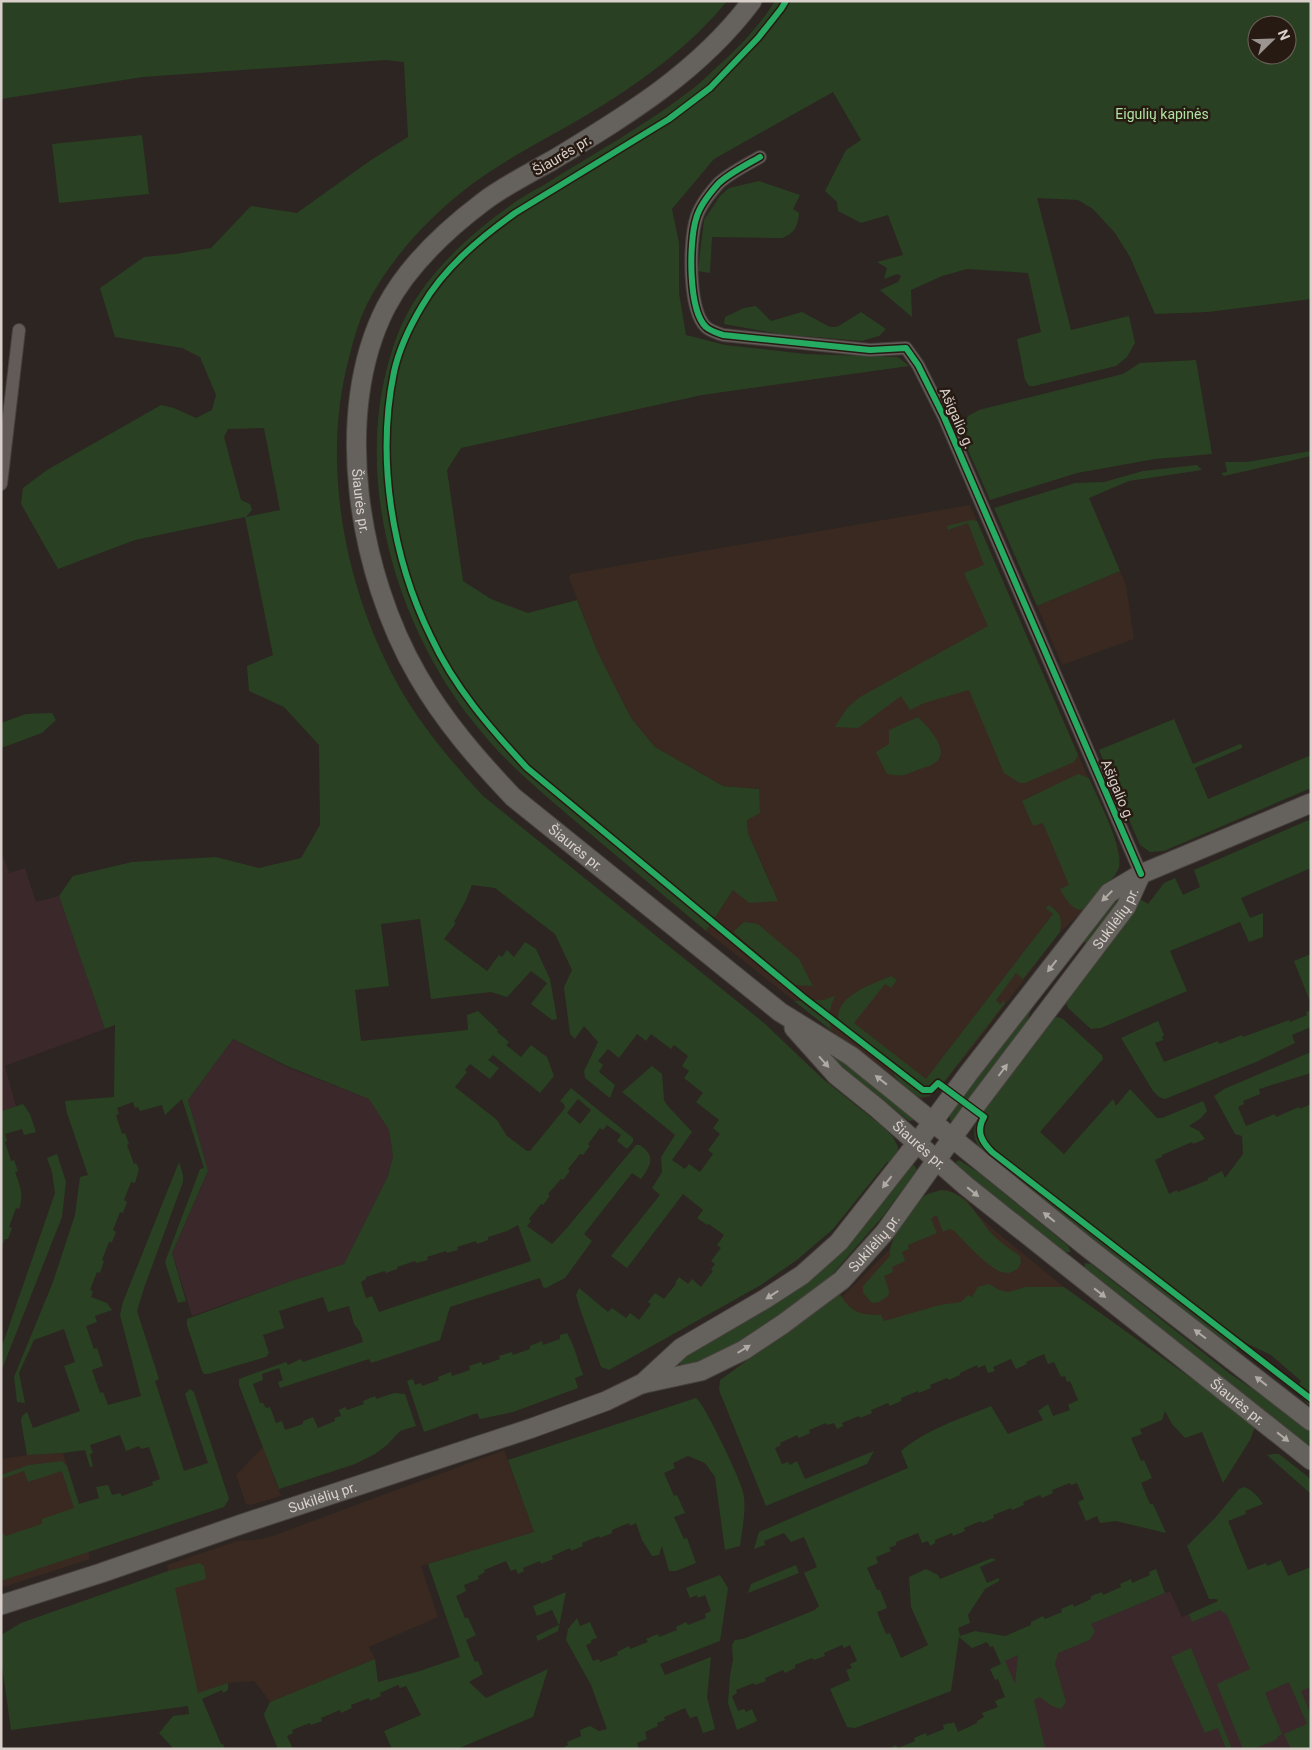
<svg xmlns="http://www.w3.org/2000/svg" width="1312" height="1750" font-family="Roboto,sans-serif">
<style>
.commercial{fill:#392921}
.education{fill:#3a282b}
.green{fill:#294122;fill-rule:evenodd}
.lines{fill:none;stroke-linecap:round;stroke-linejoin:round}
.street-casing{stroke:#47403d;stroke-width:14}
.secondary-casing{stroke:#47403d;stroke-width:21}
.street{stroke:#625b58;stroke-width:12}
.secondary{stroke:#65625d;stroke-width:19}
.cycleway-casing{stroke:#271a12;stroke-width:9}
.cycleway{stroke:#26ab63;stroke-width:6}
.oneway{fill:#b0aaa4}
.labels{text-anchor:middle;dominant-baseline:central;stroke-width:5;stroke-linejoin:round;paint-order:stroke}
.park-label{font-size:14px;fill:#ade2a0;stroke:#271a12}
.street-label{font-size:14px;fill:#d9d0cb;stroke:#271a12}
</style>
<rect width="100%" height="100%" fill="#2c2521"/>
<!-- commercial -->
<path class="commercial" d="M970 505 1117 844 1120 857 1118 869 1086 909 1060 932 973 1047 937 1091 930 1097 921 1099 910 1093 706 931 733 890 772 886 748 833 747 820 759 789 723 786 655 747 631 718 598 653 569 578 570 574Z
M1120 571 1126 585 1134 639 1062 665 1037 606Z
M941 1190H949L967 1200 976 1213 993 1229 1064 1287H1026L734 1369 801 1322 838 1291 842 1297 889 1250 897 1230 923 1197Z
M263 1447 281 1496 251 1505 246 1504 236 1475Z
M504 1450 534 1532 421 1566 438 1617 369 1647 375 1659 270 1702 254 1681 228 1683 198 1694 167 1565 237 1541 261 1539 272 1536Z
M63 1453 79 1504 90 1559 1 1588V1459L27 1455Z"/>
<!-- education -->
<path class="education" d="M4 857 9 873 25 868 36 902 59 896 105 1029 5 1066 16 1106 1 1111V858Z
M233 1039 287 1067 369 1099 389 1130 393 1156 388 1176 344 1264 291 1281 192 1316 172 1253 208 1172 188 1100Z
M1266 1582 1311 1590V1746L1305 1749H997L1026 1712 1004 1660 1170 1591 1182 1617Z"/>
<!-- green -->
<path class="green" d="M1 1H727C690 47 636 86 585 116 548 138 507 158 472 184 429 217 391 257 366 306 359 321 354 337 350 354 320 461 344 586 397 683 420 725 451 761 483 796L764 1023 823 1079 883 1127 893 1137 898 1147 897 1156 894 1162H887L833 1229 798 1259 761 1285 609 1370 601 1367 580 1309 576 1295 579 1288 608 1312 612 1308 626 1318 630 1313 639 1320 651 1304 648 1302 655 1293 664 1299 676 1284 675 1283 679 1277 688 1284 692 1279 701 1287 713 1271 711 1269 715 1264 711 1261 721 1248 717 1245 724 1235 709 1224 707 1225 697 1218 703 1210 683 1194 627 1268 611 1256 660 1195 652 1188 662 1172 661 1157 675 1135 622 1092 652 1066 662 1074 664 1100 667 1105 692 1132 672 1160 685 1169 689 1164 700 1172 713 1154 708 1150 720 1134 713 1128 719 1120 696 1102 703 1093 684 1078 689 1071 682 1066 688 1056 674 1045 671 1049 651 1034 646 1041 637 1034 619 1058 608 1049 598 1061 603 1065 599 1072 615 1085 610 1098 585 1078 584 1071 598 1042 584 1026 575 1039 570 1034 564 987 572 970 555 934 495 888 472 885 465 902 454 922 456 923 444 939 487 971 499 955 502 957 507 950 514 957 525 942 536 949 550 979 557 1019 552 1020 531 1004 547 983 531 971 507 997 491 992 431 999 420 919 381 924 389 986 355 990 361 1041 468 1030 467 1015 478 1011 498 1030 497 1032 509 1042 506 1045 521 1057 531 1045 547 1057 554 1076 540 1093 493 1055 488 1060 499 1068 490 1079 470 1064 465 1070 467 1072 455 1087 497 1120 507 1136 527 1151H530L565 1108 564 1104 560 1101 571 1088 633 1138V1142L627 1149 617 1141 621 1135 607 1125 603 1130 600 1128 588 1144 590 1146 583 1155 580 1154 568 1169 570 1171 563 1180 561 1179 548 1194 550 1196 543 1205 541 1204 529 1219 531 1221 527 1226 552 1244 566 1229 636 1145H640C656 1156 651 1165 641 1179L632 1173 584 1234 592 1241 565 1278 546 1288 543 1287 540 1278 450 1307 440 1340 371 1363 369 1359 280 1388 278 1382 283 1380 279 1368 262 1374 263 1380 253 1384 260 1403H263L266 1408 270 1407 276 1423 282 1421 285 1430 303 1424V1421L313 1417 318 1428 335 1421 334 1418 341 1416 339 1410 345 1407 347 1410 364 1404 363 1401 375 1396 376 1399 394 1393 405 1394 416 1426 400 1431 387 1445 375 1454 355 1464 279 1489 239 1385V1379L286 1362 288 1365 301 1359 303 1362 363 1342 360 1332 354 1324 349 1306 328 1312 323 1297 279 1311 284 1328 263 1335 269 1353 266 1357 208 1374H204L202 1371 187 1325V1319L291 1281 344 1264 388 1176 393 1156 389 1130 369 1099 287 1066 233 1039 188 1100 208 1171 172 1253 186 1301 178 1303 165 1262 200 1169 204 1168 182 1099 165 1115 162 1105 140 1111 138 1107 135 1108 133 1102 117 1108 119 1114 116 1115 122 1134 125 1133 129 1144 127 1145 134 1164 136 1163 139 1169 135 1183 131 1182 124 1200 127 1202 123 1213 120 1212 113 1230 116 1232 112 1242H109L102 1260 104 1261 100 1273 97 1272 90 1290 93 1291 91 1297 107 1303 112 1310 95 1316 97 1322 86 1326 94 1349 97 1348 103 1366 92 1370 100 1393 103 1392 108 1405 141 1396 120 1315 123 1302 179 1162 183 1175V1182L144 1288 137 1311 159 1379 155 1381 184 1471 208 1463 185 1394 190 1389 194 1392 229 1499 224 1507 1 1581V1531L6 1536 42 1524V1519L74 1508 62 1471 28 1482 24 1471 1 1479V1475L29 1465 62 1461 67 1466 79 1504 99 1498 96 1487 108 1485 112 1495 120 1493 122 1496 153 1485 152 1482 160 1479 149 1447 141 1449 139 1446 126 1451 120 1435 90 1445 93 1453 90 1454 93 1466 90 1467 85 1450 63 1453 27 1455 21 1421 22 1416 27 1412 33 1428 80 1411 64 1366 75 1362 64 1329 34 1340 19 1373 25 1403 17 1402 14 1377 53 1282 75 1215 80 1177 88 1175 67 1113 65 1101 114 1097 115 1025 105 1029 59 896 73 876 132 862 216 857 259 868 301 858 320 825 319 745 284 707 249 691 247 666 273 655 245 517 135 540 58 569 21 504 23 488 47 470 161 405 174 408 196 418 212 410 216 395 200 357 182 348 115 337 100 288 144 257 176 254 211 248 251 206 297 213 371 160 408 137 404 62 386 60 143 77 1 99ZM264 428 280 510 246 517 252 510 250 504 241 500 224 437 228 429ZM578 1099 591 1110 580 1124 567 1113ZM518 1225 531 1261 379 1312 372 1296 366 1298 361 1282 366 1279V1277L385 1271 386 1273 397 1269V1267L415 1261 416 1263 428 1260 427 1257 446 1251 447 1253 458 1250 457 1247 476 1241 477 1244 488 1240V1237L507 1231Z
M775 1H1311V299L1208 312 1155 314 1130 257 1115 233 1093 209 1078 200 1037 198 1071 330 1129 316 1135 343 1127 357 1116 366 1034 386H1029L1025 380 1017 339 1041 332 1028 273 967 269 942 276 911 290 912 317 880 290 898 282 901 276 897 274 884 279 887 268 877 262 903 255 888 215 861 223 838 211 837 202 825 191 846 150 861 140 833 92 714 159 672 209 679 243V293L686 335 725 345 806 354 898 357 909 366 702 395 461 448 447 470 463 581 491 599 528 613 577 600 598 653 631 718 655 747 723 786 759 789 760 813 747 820 748 833 778 901 749 903 733 890 706 931C666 897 626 864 587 831 547 797 507 765 475 724 398 629 356 488 387 368 392 350 397 333 406 316 428 273 468 236 507 208 518 199 531 192 544 185 594 153 648 124 695 87 706 78 716 67 727 58 745 41 762 22 775 1ZM1257 25H1287V55H1257Z
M142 135 149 194 59 203 52 144Z
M759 181 800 195 793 209 799 213C798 226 794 234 782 238L712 237 710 273 698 271 704 220 720 196 729 188Z
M756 306 771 321 802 312 830 327H837L861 312 886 329 879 336 862 341 780 334 724 324 725 317 744 308Z
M1196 360 1212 454 1155 459 1077 473 990 500 961 434 968 416 979 410 1123 374 1140 363Z
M1311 451V456L1224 476 1221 473 1227 472 1225 462H1247Z
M1197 465 1202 470 1129 481 1089 498 1120 571 1037 606 994 508 1075 483 1104 482 1143 471Z
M971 520 977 521 1078 755 1074 762 1025 783H1020L1004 773 969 690 924 703 910 710 901 696 858 728 835 727 847 708 860 697 988 626 964 573 984 565 968 523 948 530 947 526Z
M52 713 56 720 42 733 1 748V723L26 714Z
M918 717C927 726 952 751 935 763 931 766 925 767 920 769 905 775 903 777 887 774L876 752 889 744V730Z
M1174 719 1193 764 1240 744 1242 745V748L1195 768 1208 799 1311 755V788L1164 851 1150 852 1140 845 1099 750Z
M1078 774 1089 778C1097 797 1126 851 1118 870 1113 880 1094 900 1086 909 1073 913 1066 899 1060 889L1069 885 1043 823 1033 826 1022 801Z
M1311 819V868L1241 898 1250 918 1263 913V937L1249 942 1240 922 1170 951 1187 991 1101 1028 1091 1029 1068 1008 1064 998 1140 899 1148 904 1164 883 1175 878 1183 895 1200 887 1194 870Z
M1126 891 1088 945 1083 941 1119 892Z
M1049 905C1061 914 1062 917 1060 932L1023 979 1016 973 996 1000 1000 1005 1003 1001 1005 1003 937 1091C915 1109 901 1083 888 1067L890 1062 838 1020C836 995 873 984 891 976L897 980 891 988 885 984 854 1023 926 1079 1053 914 1046 908Z
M744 922 758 924 799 959 813 986 795 985 733 932Z
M1074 950 1076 952 1031 1009 1026 1025 954 1120 950 1121V1114Z
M1311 954V1004L1294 961Z
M835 996C830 1006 827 1020 832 1031L794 1001 824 1000Z
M1311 1010V1027L1292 1035 1295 1043 1256 1062 1165 1099 1159 1097 1153 1091 1121 1038 1158 1021 1164 1035 1162 1037 1163 1040 1155 1043 1164 1062 1218 1041 1219 1044 1242 1035 1243 1037 1289 1020 1290 1022 1307 1015 1306 1012Z
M1057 1017 1063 1019 1102 1055 1103 1059 1040 1132 1064 1154 1113 1099 1116 1106 1130 1089 1157 1118H1162L1203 1101 1207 1111 1201 1118 1189 1126 1199 1131 1205 1139 1193 1144 1192 1142 1162 1155V1157L1155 1160 1169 1194 1177 1190 1178 1192 1208 1180V1178L1222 1171 1225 1178 1243 1154 1242 1136 1235 1134 1214 1096 1224 1089 1311 1052V1073L1259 1089 1260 1094 1243 1101 1244 1104 1238 1107 1246 1126 1275 1114 1276 1117 1299 1107 1300 1109 1311 1104V1407L1295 1390 1301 1381 1271 1355 1244 1342 1235 1351 1002 1168C978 1146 965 1142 982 1109L1049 1020Z
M824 1045 915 1118V1120L909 1121 823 1051Z
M23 1104 30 1114 36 1132 24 1135 22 1129 5 1134 7 1141 5 1142 11 1161 14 1160 18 1171 15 1172C20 1185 24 1195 19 1209L16 1208 9 1227 12 1228 8 1239H5L1 1248V1111Z
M57 1154 66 1182 62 1217 2 1369 1 1349 55 1193 52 1172 47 1158Z
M959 1160 979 1173 1068 1246 1071 1252H1065L957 1167 956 1162Z
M914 1165 917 1170 883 1216 830 1277 783 1315 739 1342 685 1367 681 1366 679 1361 680 1358 731 1330 776 1302 842 1250 877 1210 911 1166Z
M941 1190C968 1193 974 1213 990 1232 998 1241 1010 1249 1020 1256L1021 1262 1018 1269C1015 1270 1011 1273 1007 1273 991 1273 965 1241 953 1230L949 1229 943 1232 937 1216H934L931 1219 937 1233 908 1245 909 1249 902 1252 905 1261 892 1267 893 1272 884 1276 889 1291 888 1296 879 1302 872 1303 863 1293V1286L890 1256C887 1242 912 1206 923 1197 927 1193 936 1192 941 1190Z
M1085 1263 1091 1264 1229 1373 1311 1429V1451L1084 1270Z
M989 1284 999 1290 1008 1292 1026 1287H1064L1234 1409 1255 1427 1250 1440 1223 1483 1202 1432 1185 1438 1172 1424 1165 1411 1162 1420 1140 1429 1142 1434 1131 1438 1141 1461 1144 1460 1152 1478 1141 1483 1150 1504H1153L1166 1533 1116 1521 1100 1523 1097 1516 1086 1521 1078 1502 1084 1499 1077 1483 1071 1485 1070 1483 1052 1490 1053 1493 1042 1498 1040 1495 1023 1502 1024 1505 1012 1510 1011 1508 993 1515 994 1518 982 1523 981 1521 964 1528 965 1531 953 1536 952 1533 935 1540V1543L930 1546 928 1541 922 1543 918 1533 896 1542V1545L889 1548 891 1551 876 1557 878 1563 867 1568 877 1590H880L887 1608 877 1612 886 1634 890 1633 901 1658 928 1645 911 1607 909 1577 926 1569 938 1575 940 1579 992 1558 996 1560 980 1567 987 1583 999 1578V1581L985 1589 968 1615 970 1623 958 1628 960 1636 975 1631 1005 1636 1031 1625V1622L1043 1616 1045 1619 1062 1612 1061 1609 1073 1604 1074 1607 1091 1599V1596L1102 1592 1103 1595 1121 1587 1120 1584 1131 1579 1132 1583 1150 1575 1149 1572 1156 1569 1165 1593 1091 1624 1095 1631 1090 1640 1058 1653 1055 1664 1066 1702 1061 1709 1052 1706 1040 1697 1034 1700 1045 1747 1037 1749H888L896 1745 898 1748 915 1741 914 1738 926 1733 927 1736 944 1729 943 1725 949 1723 950 1724 954 1722 958 1732 977 1723V1721L984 1717 982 1713 998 1707 995 1701 1005 1697 998 1679 995 1680 990 1669 1001 1664 993 1646 990 1647 987 1642 972 1648 959 1637 951 1691 855 1728 847 1727 830 1689 850 1680 846 1670 852 1668 850 1664 857 1661 850 1645 844 1648 842 1645 824 1653 825 1656 814 1660 812 1658 795 1665V1668L785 1673 783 1670 765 1678 766 1681 755 1685 754 1683 736 1690 737 1693 732 1696 738 1711 744 1709 746 1712 752 1709 757 1721 737 1730 728 1703 730 1676 733 1660 732 1645 735 1640 743 1639 815 1610 819 1606 804 1573 817 1567 804 1537 791 1542 784 1533 764 1541 765 1545 754 1549 759 1532 908 1468 901 1451C927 1429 960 1419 991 1406L1008 1434 1043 1420 1038 1411 1048 1404 1053 1416 1070 1410 1068 1405 1078 1400 1070 1381 1067 1382 1065 1376 1061 1377 1054 1362 1048 1364 1044 1354 1026 1362 1027 1364 1016 1369 1011 1359 993 1367 995 1371 988 1373 985 1365 978 1368 977 1365 960 1373V1375L949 1380 947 1378 930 1385 931 1388 919 1393 918 1391 901 1398V1401L890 1406 888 1403 871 1410 872 1413 860 1418 859 1416 842 1423 843 1426 837 1429 834 1423 828 1425 826 1423 809 1430 810 1433 799 1438 797 1435 780 1443 781 1445 775 1448 782 1464 788 1462 790 1465 797 1461 805 1479 874 1451 867 1464 766 1506 719 1390 720 1380 801 1322 838 1291C850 1312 858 1315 881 1315L884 1321 940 1305 961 1302 968 1295 972 1297 978 1287ZM1018 1655 1015 1684 1005 1661Z
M567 1333 573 1345 583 1375 575 1378 578 1388 513 1412 480 1419 477 1413 424 1432 407 1381 413 1379 415 1385 421 1383 422 1386 439 1380 438 1377 451 1372 452 1376 470 1370 469 1366 481 1362 483 1365 500 1359 499 1356 512 1352 513 1355 530 1349V1346L542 1341 543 1345 560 1339V1335Z
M696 1398C704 1403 741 1480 743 1492 747 1509 742 1528 740 1546L725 1550 715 1477 705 1463 688 1456 673 1463 675 1468 664 1473 674 1496 677 1495 685 1513 674 1517 684 1539 687 1538 696 1563 676 1571H669L662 1546 659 1555 652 1556 642 1540 636 1523 630 1526 629 1523 612 1530V1533L600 1538 599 1536 582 1543 583 1546 571 1551 570 1548 552 1556 553 1559 541 1564 540 1561 523 1568 524 1571 518 1574 516 1569 511 1571 506 1561 484 1570 485 1572 478 1576 479 1579 464 1585 466 1591 456 1596 465 1618H468L476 1635 466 1640 475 1662 478 1661 483 1674 469 1682 486 1698 548 1669 533 1717 457 1749H392L384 1731 421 1715 406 1686 400 1688 398 1685 380 1693 381 1696 370 1701 369 1698 351 1705 352 1708 341 1713 340 1710 321 1718 322 1721 311 1725 310 1723 292 1730 293 1733 287 1736 293 1749H278L265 1718 264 1714 270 1702 375 1659 378 1682 420 1671 460 1657 428 1564 534 1532 508 1460Z
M1274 1454H1279L1307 1476 1311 1480V1494L1267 1455Z
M1244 1487C1251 1489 1259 1497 1263 1504L1245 1511 1246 1514 1228 1521 1248 1570 1266 1563 1267 1566 1281 1560 1288 1576 1311 1567V1687L1301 1691 1311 1715V1749H1291L1284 1734 1307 1724 1289 1682 1265 1693 1282 1734 1277 1737 1278 1739 1254 1749H1243L1217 1684 1250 1669 1227 1615 1220 1610 1192 1622 1189 1614 1218 1601 1217 1599H1209L1187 1546 1215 1518 1239 1489Z
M199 1563 204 1566 206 1579 175 1588 198 1693 228 1683V1690L223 1693 222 1690 202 1699 221 1744H223L225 1749H174L159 1733 173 1716 189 1714 188 1706 11 1730 1 1658V1635L21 1623 168 1571Z
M796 1565 799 1573 748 1593 751 1584Z
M720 1575 728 1588 720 1641 660 1664 665 1675 711 1657 707 1697 715 1729 703 1733 697 1716 690 1718 685 1708 664 1717 665 1720 657 1723 658 1726 645 1732 647 1739 637 1743 639 1749H561L568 1745 567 1742 581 1736 580 1730 590 1726 599 1731 607 1729 591 1685 566 1640 568 1629 577 1618 580 1626 590 1622 597 1638 591 1640V1643L586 1645 593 1661 599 1659 600 1662 618 1655 617 1652 629 1646 630 1649 648 1642 646 1639 658 1634 659 1637 677 1630 676 1627 686 1622 688 1625 706 1618 705 1614 711 1611 705 1595 698 1598 697 1595 690 1598 686 1588Z
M566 1592 558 1631 538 1641 536 1636 559 1625 552 1610 537 1616 533 1606Z
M1191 1648 1232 1749H1226L1218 1728 1205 1733 1171 1657Z"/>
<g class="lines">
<defs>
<path id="street" d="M760 157C748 164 728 174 718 184 710 193 699 207 696 219 689 242 688 310 706 327 710 331 718 333 723 335L870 350 906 348 918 365 944 417 1141 874
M1 484 19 330"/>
<g id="secondary">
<path id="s1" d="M752 1C699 72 627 115 553 160 530 173 504 186 483 202 446 230 408 265 386 307 331 414 359 575 418 676 444 721 477 759 513 797L780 1012 851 1056 1088 1248 1311 1421"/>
<path id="s2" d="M794 1028 836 1075 877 1108 966 1186 1311 1460"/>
<path d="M642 1384 681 1348 765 1299 802 1275 839 1242 917 1143 968 1074 1109 893 1141 874 1311 803"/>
<path id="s3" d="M1 1605 101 1573 242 1524 532 1428 606 1401 641 1384 701 1371 744 1350 783 1324 842 1280 885 1232 973 1109 1126 907 1141 874"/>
</g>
</defs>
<!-- street casing -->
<use href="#street" class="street-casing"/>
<!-- secondary casing -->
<use href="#secondary" class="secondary-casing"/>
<!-- street -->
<use href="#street" class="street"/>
<!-- secondary -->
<use href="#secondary" class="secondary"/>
<defs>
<path id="cycleway" d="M786 1 781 9 758 38 710 88 669 119 515 213C480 238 444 268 422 306 410 326 399 349 394 372 376 459 392 558 431 637 454 687 490 728 527 768L803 997 923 1090H931L938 1083 984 1117C976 1131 981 1141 992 1152L1311 1399
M760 157C748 164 728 174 718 184 710 193 699 207 696 219 689 242 688 310 706 327 710 331 718 333 723 335L870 350 906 348 918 365 944 417 1141 874"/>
</defs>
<!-- cycleway casing -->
<use href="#cycleway" class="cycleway-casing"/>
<!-- cycleway -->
<use href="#cycleway" class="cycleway"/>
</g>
<!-- one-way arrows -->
<defs><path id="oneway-solid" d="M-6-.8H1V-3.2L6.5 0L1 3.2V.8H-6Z" transform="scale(1.25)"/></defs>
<g class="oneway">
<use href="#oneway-solid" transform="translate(1107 896) rotate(135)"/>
<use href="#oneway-solid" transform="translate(1052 966) rotate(128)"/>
<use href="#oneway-solid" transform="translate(824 1062) rotate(48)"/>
<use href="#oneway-solid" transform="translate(1003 1070) rotate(-53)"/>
<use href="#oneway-solid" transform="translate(881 1080) rotate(-142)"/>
<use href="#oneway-solid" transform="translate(887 1182) rotate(128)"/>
<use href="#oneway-solid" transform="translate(973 1192) rotate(39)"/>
<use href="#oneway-solid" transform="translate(1049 1217) rotate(-141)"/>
<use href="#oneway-solid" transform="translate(1100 1293) rotate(38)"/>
<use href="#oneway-solid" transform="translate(772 1295) rotate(147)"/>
<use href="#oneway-solid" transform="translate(1200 1334) rotate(-143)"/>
<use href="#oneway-solid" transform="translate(744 1349) rotate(-31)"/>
<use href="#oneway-solid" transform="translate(1261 1381) rotate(-142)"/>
<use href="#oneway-solid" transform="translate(1283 1437) rotate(38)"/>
</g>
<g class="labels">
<!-- park labels -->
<g class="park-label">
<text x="1162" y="114">Eigulių kapinės</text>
</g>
<!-- street labels -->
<g class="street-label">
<text transform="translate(562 155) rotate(-31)">Šiaurės pr.</text>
<text transform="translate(957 418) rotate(66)">Ašigalio g.</text>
<text stroke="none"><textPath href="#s1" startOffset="681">Šiaurės pr.</textPath></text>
<text transform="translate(1118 790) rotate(67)">Ašigalio g.</text>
<text stroke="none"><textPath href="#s1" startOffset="1101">Šiaurės pr.</textPath></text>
<text stroke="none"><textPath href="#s3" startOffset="1361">Sukilėlių pr.</textPath></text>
<text stroke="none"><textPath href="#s2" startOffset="172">Šiaurės pr.</textPath></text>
<text stroke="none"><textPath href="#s3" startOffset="956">Sukilėlių pr.</textPath></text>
<text stroke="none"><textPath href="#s2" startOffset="581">Šiaurės pr.</textPath></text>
<text stroke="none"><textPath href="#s3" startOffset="339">Sukilėlių pr.</textPath></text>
</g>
</g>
<!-- border -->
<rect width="1312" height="1750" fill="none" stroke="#d9d0cb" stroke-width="5"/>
<!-- north arrow -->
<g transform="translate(1272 40) rotate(67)"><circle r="24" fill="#271a12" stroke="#6e635c"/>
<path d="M0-4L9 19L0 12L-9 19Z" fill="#9c9490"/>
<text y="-8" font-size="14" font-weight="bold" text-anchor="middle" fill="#d9d0cb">N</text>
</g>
</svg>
